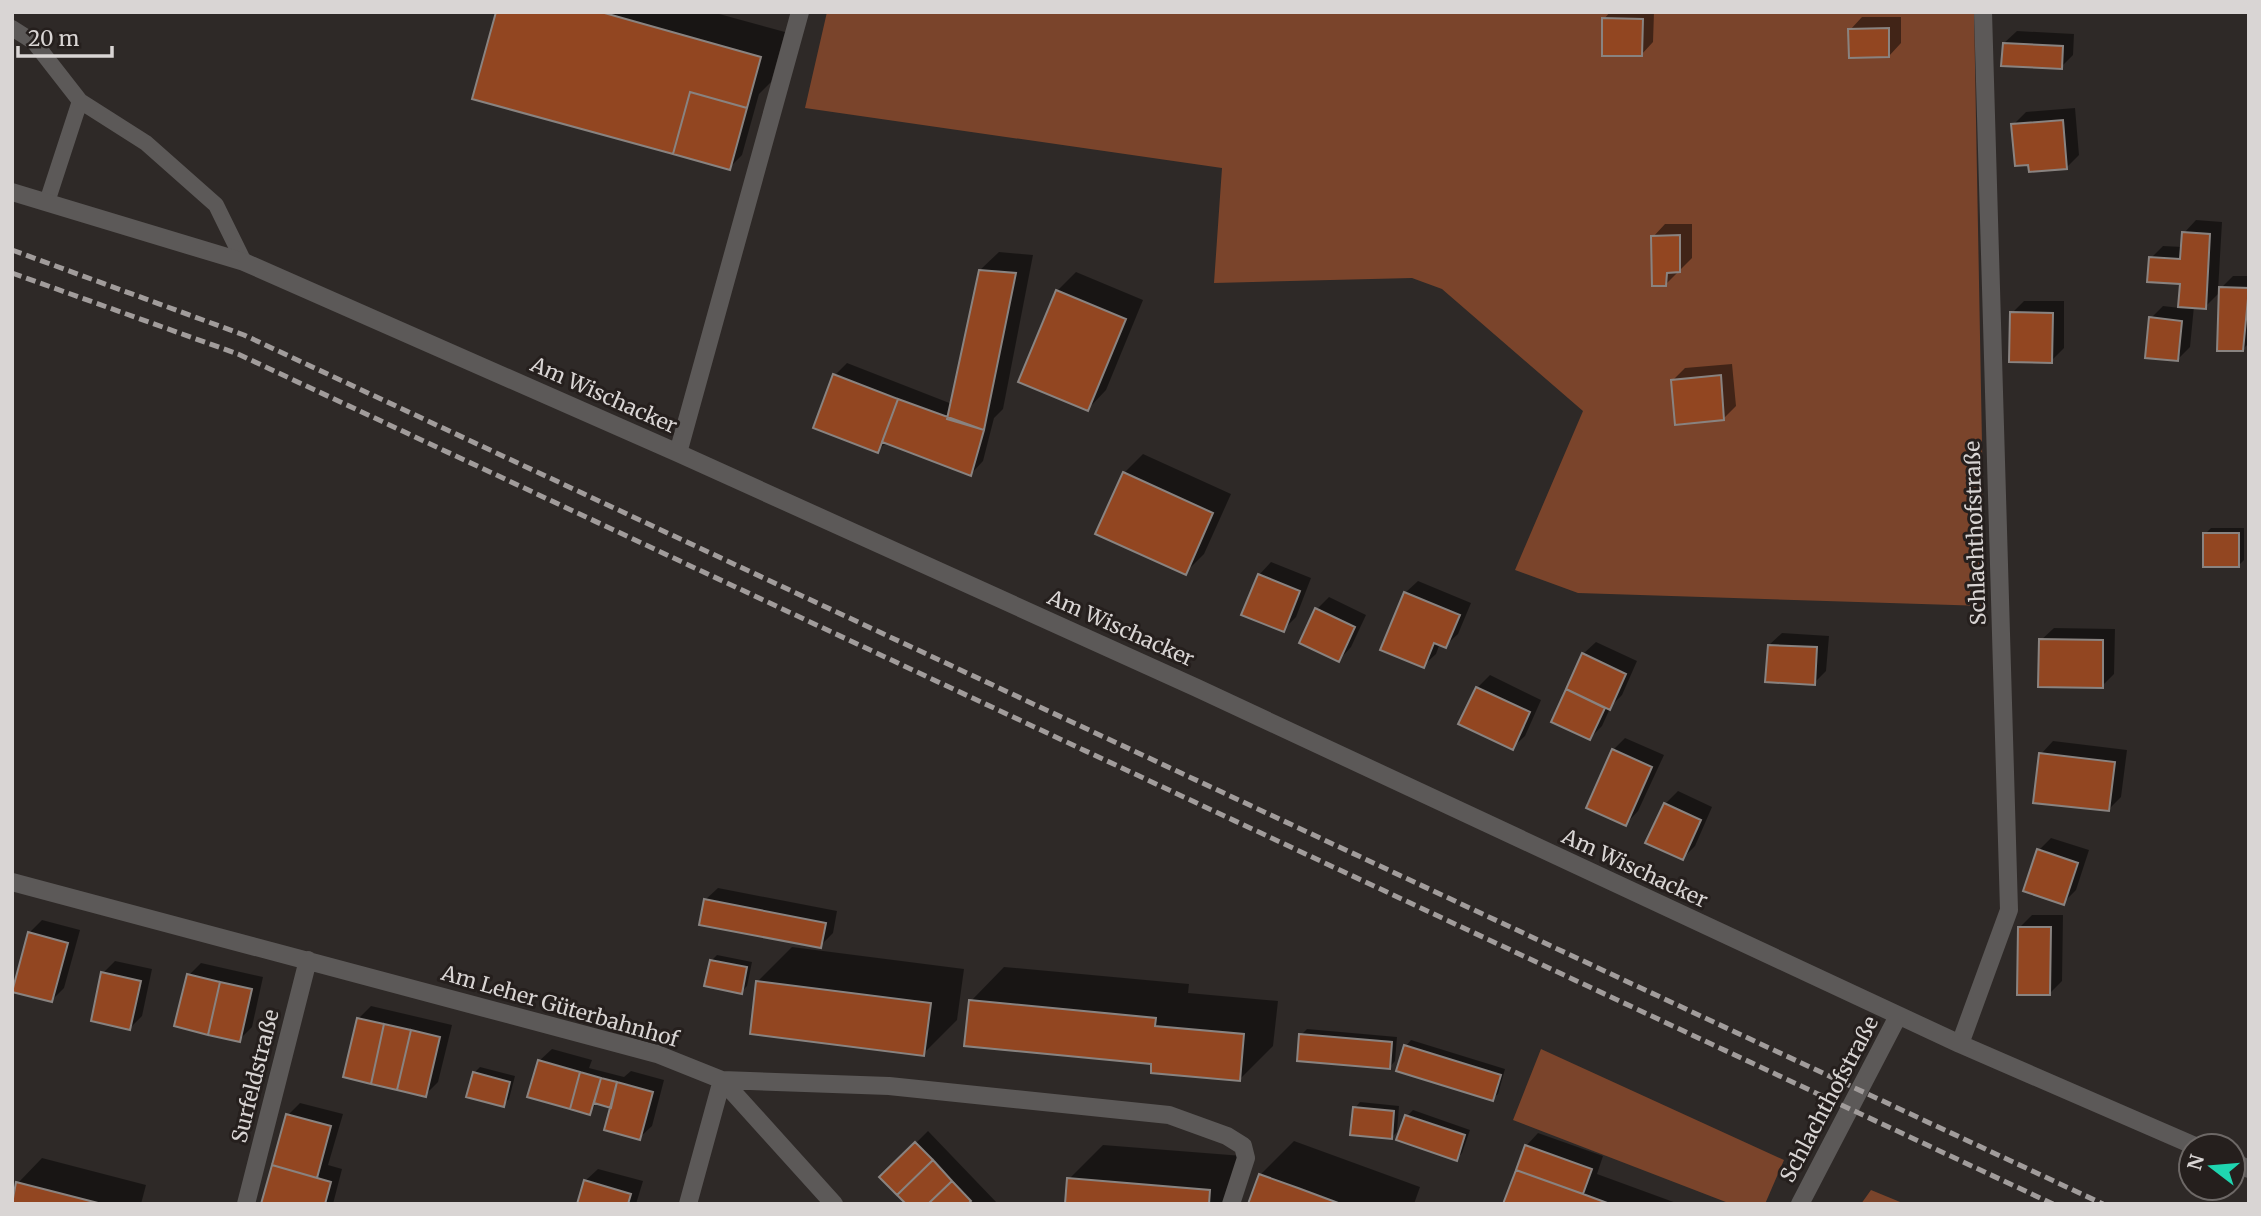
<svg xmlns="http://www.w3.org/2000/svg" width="2261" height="1216" font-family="Merriweather,serif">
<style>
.green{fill:#7a442b}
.shadow{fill:#0007}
.building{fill:#924621;stroke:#898380;stroke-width:2}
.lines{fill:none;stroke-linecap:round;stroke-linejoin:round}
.lane{stroke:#5c5958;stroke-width:16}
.street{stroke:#5c5958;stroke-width:18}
.rail{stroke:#a19c9b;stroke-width:5;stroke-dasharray:10 5;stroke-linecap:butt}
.labels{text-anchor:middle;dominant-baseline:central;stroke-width:6;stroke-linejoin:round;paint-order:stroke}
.street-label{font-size:21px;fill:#d9d5d4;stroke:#251f1d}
</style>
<rect width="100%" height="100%" fill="#2e2927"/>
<!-- green -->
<path class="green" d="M827 12H1974L1985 606 1578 593 1515 570 1583 411 1442 289 1412 278 1214 283 1222 168 805 108Z
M1541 1049 1784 1160 1765 1204H1731L1513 1120Z
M1871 1190 1905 1204H1861Z"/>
<!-- shadow -->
<path class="shadow" d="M498 12H712L785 32 771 82 759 94 742 155 729 168Z
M1610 12H1654L1653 42 1641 55 1604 19Z
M1862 17H1901V43L1889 56 1850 30Z
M2017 31 2074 34 2073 55 2061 67 2004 43Z
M2075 108 2079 155 2067 167 2013 125 2026 112Z
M2196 220 2222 222 2218 291 2233 276H2249V343L2242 350 2221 291 2205 307 2194 306 2190 347 2177 360 2151 318 2163 306 2180 308 2182 283 2151 258 2163 246 2183 247 2184 233Z
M1665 224H1692V258L1666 284 1653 237Z
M999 252 1033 255 1003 409 994 418 983 461 971 474 887 442 877 451 835 375 847 363 952 404 980 270Z
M1076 272 1143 300 1106 390 1088 409 1057 291Z
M2024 301H2064V348L2051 361 2012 313Z
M1732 364 1736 406 1723 419 1673 380 1685 368Z
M1143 454 1231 494 1204 554 1185 573 1124 473Z
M2211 528H2244V560L2238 566 2205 534Z
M1271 562 1311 578 1296 617 1283 630 1259 575Z
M1418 581 1471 603 1458 634 1445 646 1440 643 1436 654 1423 666 1405 593Z
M1329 597 1366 615 1351 647 1339 660 1317 609Z
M2054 628 2115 629 2114 674 2102 686 2041 640Z
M1782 633 1829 636 1826 671 1814 683 1769 645Z
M1596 642 1637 661 1622 695 1611 706 1602 726 1590 738 1553 721 1583 654Z
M1490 675 1541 700 1525 736 1512 748 1477 688Z
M1625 738 1664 755 1638 811 1626 824 1613 750Z
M2053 741 2127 750 2121 797 2108 810 2041 754Z
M1678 791 1712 807 1695 846 1683 858 1665 804Z
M2051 838 2089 850 2076 890 2063 903 2039 850Z
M718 888 837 911 833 933 820 946 705 900Z
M2032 915H2063L2062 981 2050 993 2019 928Z
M42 920 80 930 64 988 52 1000 29 933Z
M792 947 964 969 957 1020 923 1054 758 981Z
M717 955 752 962 747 986 741 992 711 961Z
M115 961 152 969 142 1016 130 1028 103 973Z
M201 963 263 977 252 1027 239 1040 189 975Z
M1004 967 1189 984 1188 993 1278 1001 1273 1046 1239 1080 1153 1062 971 1001Z
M371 1006 452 1025 438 1082 425 1095 358 1019Z
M1307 1029 1397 1037 1395 1061 1390 1067 1301 1035Z
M1411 1040 1505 1069 1498 1094 1492 1099 1406 1046Z
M552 1049 592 1060 589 1068 624 1077 631 1071 664 1080 652 1126 639 1138 612 1106 597 1102 590 1113 539 1061Z
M480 1067 515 1076 509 1099 503 1105 475 1072Z
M1360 1102 1399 1106 1397 1132 1391 1138 1355 1108Z
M300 1103 343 1114 328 1165 342 1169 333 1204H263L288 1115Z
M1413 1110 1470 1130 1462 1153 1456 1159 1407 1116Z
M928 1131 998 1204H908L882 1177Z
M1538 1133 1603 1156 1597 1174 1679 1204H1505L1526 1146Z
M1294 1141 1420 1187 1414 1204H1249L1260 1175Z
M1103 1145 1243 1156 1234 1204H1067L1069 1179Z
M42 1158 146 1185 141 1204H13L18 1183Z
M598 1169 643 1181 636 1204H579L585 1181Z"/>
<!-- building -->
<path class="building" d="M496 12H601L761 57 747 108 690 92 673 154 472 99Z
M1602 18 1643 19 1642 56H1602Z
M1889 28V57L1849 58 1848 29Z
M2003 43 2063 46 2062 69 2001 66Z
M690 92 747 108 730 170 673 154Z
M2063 120 2067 169 2029 172 2028 165 2015 166 2011 124Z
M2182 232 2210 234 2206 309 2178 307 2180 284 2147 282 2149 257 2180 259Z
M1680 235V272L1667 273 1666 286H1652L1651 236Z
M979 270 1016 273 984 430 947 419Z
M2219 287 2249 288 2243 351H2217Z
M1056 290 1126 319 1088 411 1018 382Z
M2010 312 2053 313 2052 363 2009 362Z
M2149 317 2182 321 2178 361 2145 358Z
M833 374 898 399 878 453 813 428Z
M1721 375 1724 420 1675 425 1671 380Z
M898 399 984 430 971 476 882 442Z
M1123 472 1213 513 1186 575 1095 534Z
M2203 533H2239V567H2203Z
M1258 574 1300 591 1284 632 1241 615Z
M1404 592 1460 615 1446 648 1434 643 1424 668 1380 650Z
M1315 608 1355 627 1339 662 1299 643Z
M2039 639 2103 640V688L2038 687Z
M1768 645 1817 647 1815 685 1765 682Z
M1582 653 1626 674 1610 710 1566 689Z
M1476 687 1530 712 1513 750 1458 724Z
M1566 689 1605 708 1590 740 1551 722Z
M1612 749 1652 767 1626 826 1586 808Z
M2039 753 2115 762 2109 811 2033 803Z
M1664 803 1701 820 1683 860 1645 843Z
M2037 849 2078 863 2064 905 2023 891Z
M704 899 826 923 821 948 699 925Z
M2018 927H2051L2050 995H2017Z
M28 932 68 943 52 1002 12 992Z
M710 960 747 967 742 994 704 986Z
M101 972 141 981 130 1030 91 1021Z
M187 974 220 982 208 1035 174 1026Z
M756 981 931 1003 924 1056 750 1034Z
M220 982 252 989 240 1042 208 1035Z
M969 1000 1156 1018 1155 1026 1244 1034 1240 1081 1151 1073V1064L964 1046Z
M357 1018 384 1024 371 1084 343 1077Z
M384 1024 411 1030 397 1090 371 1084Z
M411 1030 440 1037 426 1097 397 1090Z
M1299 1034 1392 1042 1390 1069 1297 1061Z
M1404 1045 1501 1075 1493 1101 1396 1071Z
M538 1060 580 1072 570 1109 527 1097Z
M473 1072 510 1082 504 1107 466 1097Z
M580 1072 601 1078 590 1115 570 1109Z
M601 1078 617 1082 611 1108 594 1103Z
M617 1082 653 1092 640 1140 604 1130Z
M1353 1107 1394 1111 1392 1139 1350 1135Z
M286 1114 331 1126 317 1178 272 1165Z
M1405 1115 1465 1135 1457 1161 1396 1140Z
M915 1142 933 1160 897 1195 879 1177Z
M1525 1145 1592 1169 1583 1194 1516 1170Z
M933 1160 952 1181 928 1204H906L897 1195Z
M272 1165 331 1182 325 1204H261Z
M1516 1170 1583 1194 1610 1204H1503Z
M1259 1174 1298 1188 1341 1204H1248Z
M1067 1178 1210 1190 1209 1204H1065Z
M584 1180 631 1194 628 1204H577Z
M952 1181 971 1201 968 1204H928Z
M16 1182 102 1204H12Z"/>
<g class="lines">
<!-- lane -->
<path class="lane" d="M12 28 34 42 80 101 146 143 216 205 244 262
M47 202 80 101"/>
<!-- street -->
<path class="street" d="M12 192 244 262 678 453 1197 688 1960 1044 2195 1146
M678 453 800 12
M12 882 657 1054 722 1080 889 1086 1169 1115 1227 1136 1243 1146 1246 1158 1231 1204
M1960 1044 2009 910 1983 12
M722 1080 834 1204
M2233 1162 2249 1169
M246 1204 308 960
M688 1204 722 1080
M1800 1204 1898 1016"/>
<!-- rail -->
<path class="rail" d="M12 250 244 335 2103 1204
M12 273 238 354 2053 1204"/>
</g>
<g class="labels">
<!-- street labels -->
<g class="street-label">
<text transform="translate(604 395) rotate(24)">Am Wischacker</text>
<text transform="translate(1975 533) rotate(-92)">Schlachthofstraße</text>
<text transform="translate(1121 628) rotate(24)">Am Wischacker</text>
<text transform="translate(1635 868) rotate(25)">Am Wischacker</text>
<text transform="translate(560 1006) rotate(16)">Am Leher Güterbahnhof</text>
<text transform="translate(255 1076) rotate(-76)">Surfeldstraße</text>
<text transform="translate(1829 1099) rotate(-62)">Schlachthofstraße</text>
</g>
</g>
<!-- border -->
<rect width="2261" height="1216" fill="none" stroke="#d9d5d4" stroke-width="28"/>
<!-- north arrow -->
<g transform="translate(2212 1167) rotate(286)"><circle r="33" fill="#251f1d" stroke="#6d6866" stroke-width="2"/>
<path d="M0-5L12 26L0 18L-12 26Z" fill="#1fd5b0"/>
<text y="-10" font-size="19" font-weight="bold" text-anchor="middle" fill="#d9d5d4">N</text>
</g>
<!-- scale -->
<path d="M18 46v10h94v-10" fill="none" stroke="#d9d5d4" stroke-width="3.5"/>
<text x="28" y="46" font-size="21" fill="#d9d5d4" stroke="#251f1d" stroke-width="5" paint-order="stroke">20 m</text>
</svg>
